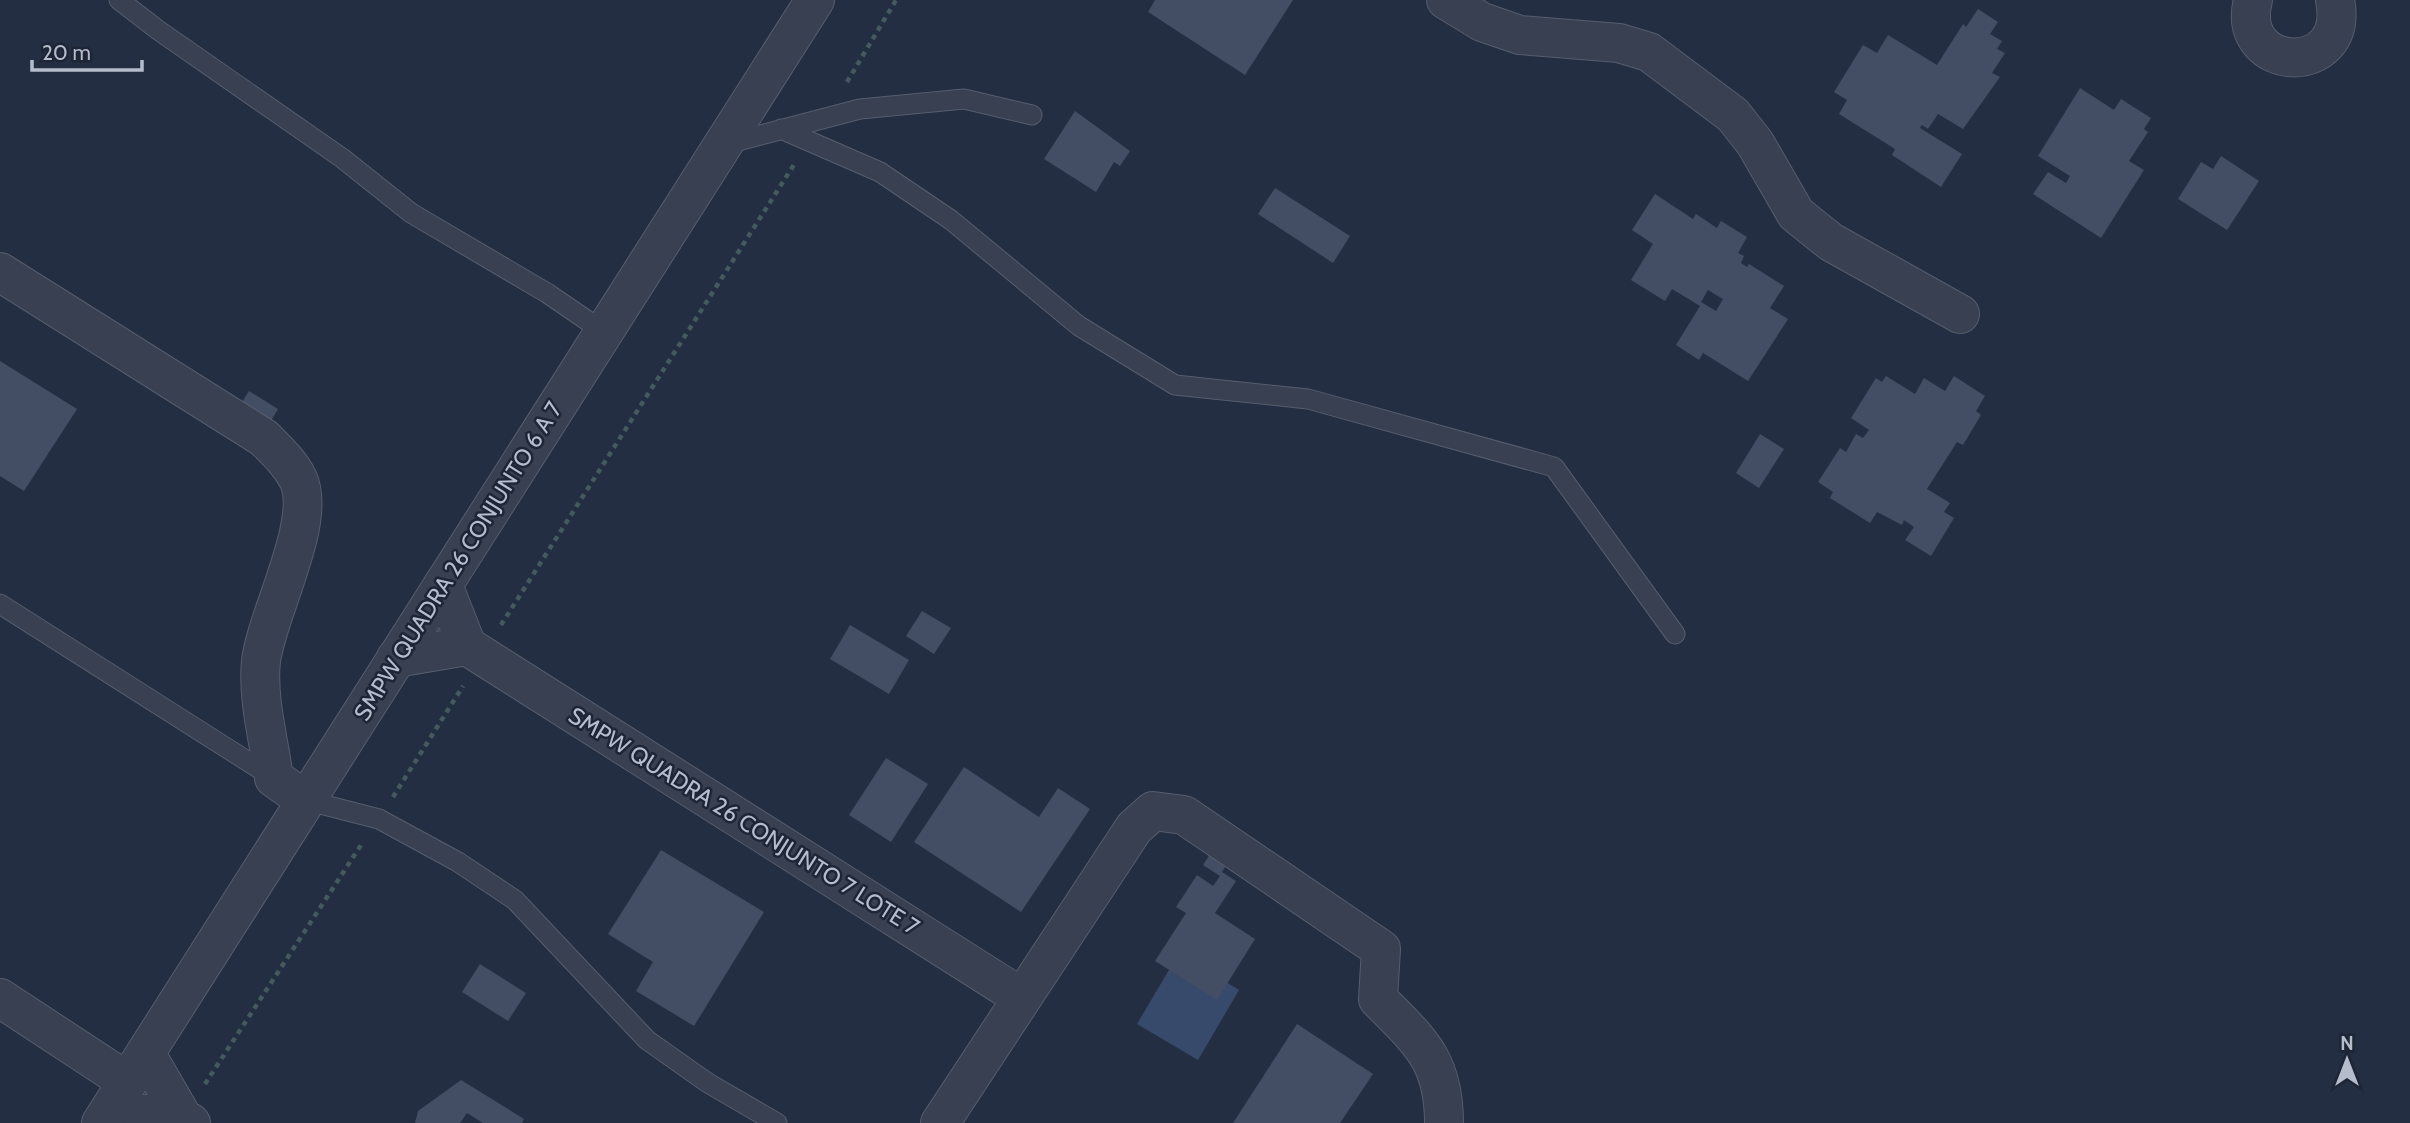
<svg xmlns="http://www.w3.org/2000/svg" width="2410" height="1123" font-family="Cabin,sans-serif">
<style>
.water{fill:#384a6b}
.building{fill:#434e64;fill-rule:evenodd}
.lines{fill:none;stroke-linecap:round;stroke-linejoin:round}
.service-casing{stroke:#565e6e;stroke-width:21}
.minor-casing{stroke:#565e6e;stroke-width:40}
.tertiary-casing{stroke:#565e6e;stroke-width:40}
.path{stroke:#445a5f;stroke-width:4.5;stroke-dasharray:5 5;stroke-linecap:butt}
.service{stroke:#384051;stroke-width:19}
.minor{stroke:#384051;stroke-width:38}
.tertiary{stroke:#384051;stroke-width:38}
.labels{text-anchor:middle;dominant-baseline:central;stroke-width:5;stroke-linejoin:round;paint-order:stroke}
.street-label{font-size:23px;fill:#b5bccb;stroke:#1d2536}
</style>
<rect width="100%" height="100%" fill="#242e42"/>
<!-- water -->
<path class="water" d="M1179 953 1239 990 1198 1060 1137 1024Z"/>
<!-- building -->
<path class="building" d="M1155 0H1293L1245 75 1148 12Z
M1978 9 1998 22 1990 34 2002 41 1997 49 2005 53 1992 73 2000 77 1963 129 1938 114 1928 129 1922 125 1920 128 1962 154 1941 187 1892 155 1895 149 1839 114 1847 100 1834 92 1863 45 1877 53 1888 35 1937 65 1963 24 1966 27Z
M2080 88 2114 110 2121 99 2151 118 2144 129 2148 132 2129 161 2144 170 2101 238 2033 194 2048 172 2066 183 2070 176 2038 156Z
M1075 111 1130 151 1120 166 1114 162 1096 192 1044 159Z
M2221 156 2259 181 2227 230 2178 199 2201 162 2213 169Z
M1275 188 1350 236 1333 263 1258 214Z
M1655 194 1693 219 1696 214 1717 228 1721 221 1747 237 1738 253 1744 256 1741 263 1747 267 1749 264 1784 286 1770 308 1788 319 1748 381 1703 353 1699 360 1676 345 1700 306 1672 289 1665 301 1631 280 1653 244 1632 230ZM1708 290 1723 299 1716 311 1701 302Z
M0 361 77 409 24 491 0 476Z
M1886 376 1915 394 1924 378 1945 391 1954 376 1985 396 1976 411 1981 415 1963 445 1957 442 1927 489 1950 503 1944 512 1954 518 1931 556 1905 540 1914 527 1904 520 1902 525 1877 512 1870 523 1830 498 1833 492 1818 482 1840 448 1846 452 1856 434 1863 438 1869 430 1851 418 1876 378 1882 382Z
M249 391 278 409 266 429 241 404Z
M1760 434 1784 449 1759 488 1736 473Z
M922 611 951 628 934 654 906 636Z
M850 625 909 660 889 694 830 659Z
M886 758 928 784 891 842 849 815Z
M964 767 1039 817 1058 788 1090 809 1021 912 914 842Z
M1214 848 1230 859 1222 872 1236 881 1215 913 1255 939 1217 1000 1155 961 1186 913 1176 907 1197 875 1213 886 1220 876 1203 865Z
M661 850 764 912 694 1026 636 991 653 962 608 934Z
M480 964 526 993 508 1021 462 992Z
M1297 1024 1373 1074 1340 1123H1233Z
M461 1080 524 1119 522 1123H483L467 1113 460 1123H415L418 1111Z"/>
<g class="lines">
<defs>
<path id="service" d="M119 0 158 30 342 158 411 213 547 293 604 332
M781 129 880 172 951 220 1079 326 1175 385 1308 399 1554 467 1675 634
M726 144 860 109 964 99 1032 115
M0 604 274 778
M305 800 379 819 458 862 515 900 647 1040 708 1083 777 1123"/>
<path id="minor" d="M1446 0 1482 22 1520 35 1619 43 1649 52 1733 115 1755 143 1796 214 1831 242 1960 314
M2253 0C2234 74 2351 79 2335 0
M0 272 264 438C277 451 290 463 298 479 318 521 267 613 261 661 257 698 269 741 274 778L305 800
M443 585 467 646
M467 646 1021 997
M396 658 467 646
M0 998 128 1082
M146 1054 183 1118
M110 1110 183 1118 191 1123
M940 1123 1134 828 1153 811 1184 815 1381 949 1378 999C1419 1041 1444 1059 1444 1123"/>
<path id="tertiary" d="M101 1123 815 0"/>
</defs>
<!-- service casing -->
<use href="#service" class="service-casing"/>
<!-- minor casing -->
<use href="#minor" class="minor-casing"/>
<!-- tertiary casing -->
<use href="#tertiary" class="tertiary-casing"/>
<!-- path -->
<path class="path" d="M847 82 896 0
M501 625 795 163
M393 797 463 686
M205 1084 363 842"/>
<!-- service -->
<use href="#service" class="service"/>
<!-- minor -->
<use href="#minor" class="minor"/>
<!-- tertiary -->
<use href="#tertiary" class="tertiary"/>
</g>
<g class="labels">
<!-- street labels -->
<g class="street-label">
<text transform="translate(458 561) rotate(-58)">SMPW QUADRA 26 CONJUNTO 6 A 7</text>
<text transform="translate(744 821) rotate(32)">SMPW QUADRA 26 CONJUNTO 7 LOTE 7</text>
</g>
</g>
<!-- north arrow -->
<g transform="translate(2347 1060)" stroke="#1d2536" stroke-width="5" paint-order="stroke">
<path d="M0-5L12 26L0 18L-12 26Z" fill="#b5bccb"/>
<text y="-10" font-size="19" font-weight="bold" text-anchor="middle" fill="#b5bccb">N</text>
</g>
<!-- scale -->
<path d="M32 60v10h110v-10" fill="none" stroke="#b5bccb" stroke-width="3.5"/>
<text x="42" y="60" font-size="21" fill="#b5bccb" stroke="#1d2536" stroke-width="5" paint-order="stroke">20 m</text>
</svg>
